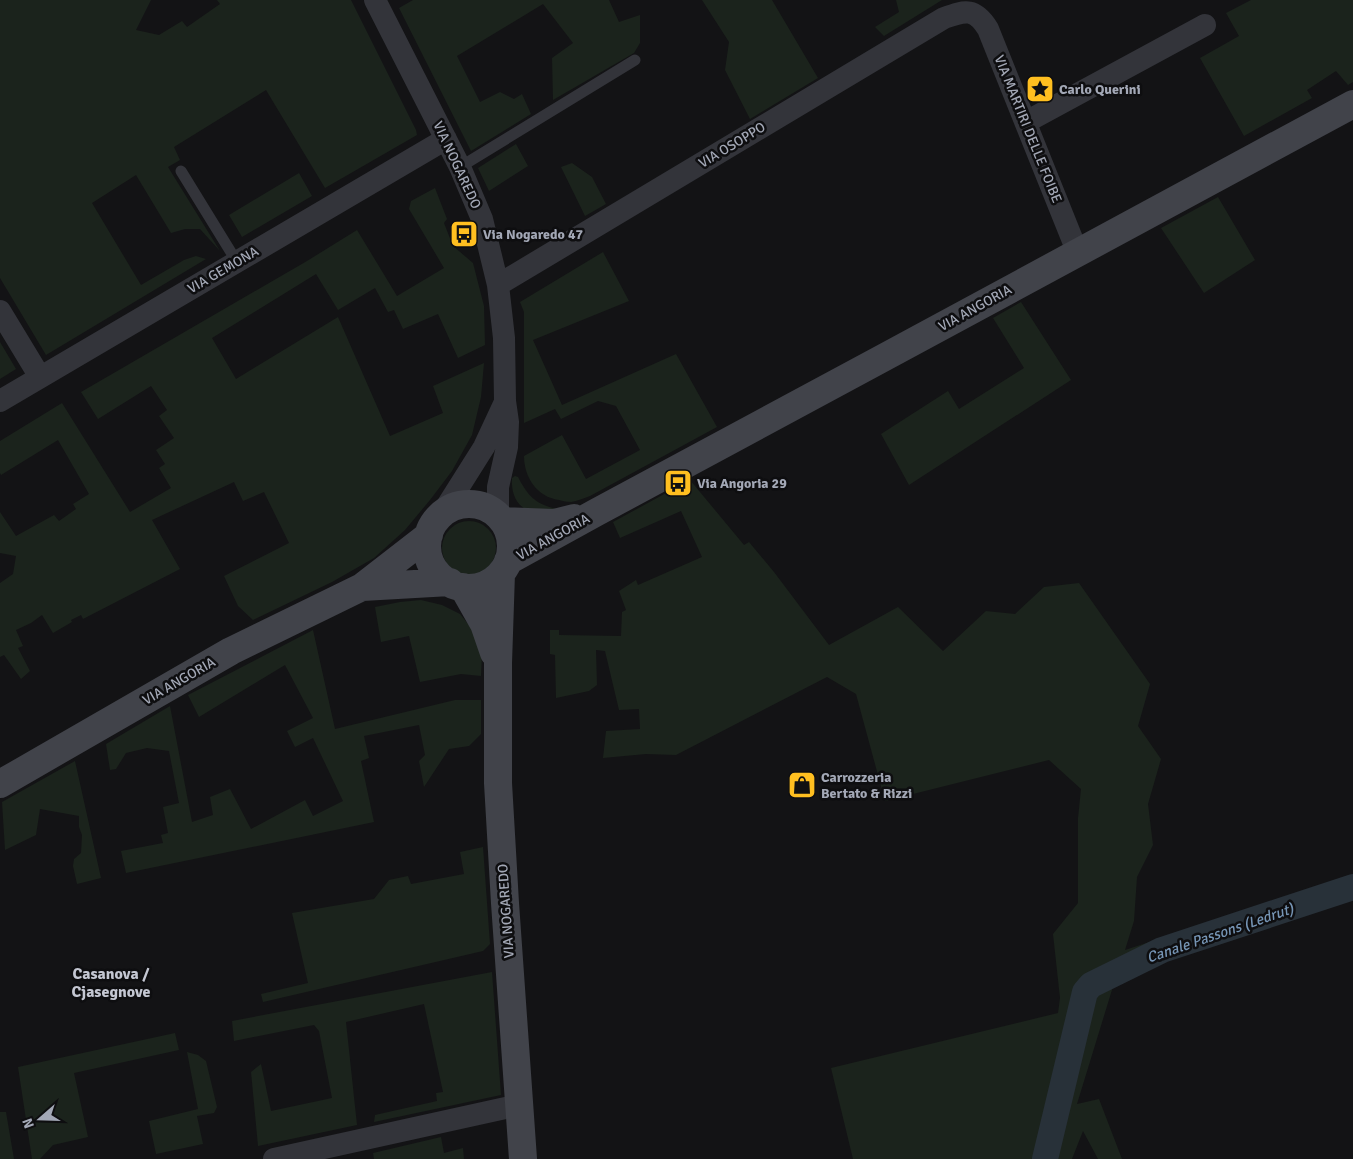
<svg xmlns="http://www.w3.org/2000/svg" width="1353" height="1159" font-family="Signika,sans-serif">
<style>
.green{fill:#1b231c}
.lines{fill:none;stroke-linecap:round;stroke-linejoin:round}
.canal{stroke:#283139;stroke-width:26}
.lane{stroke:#33343a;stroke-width:11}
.street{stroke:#33343a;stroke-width:22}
.secondary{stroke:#41434a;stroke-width:28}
.labels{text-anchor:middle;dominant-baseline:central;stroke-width:5;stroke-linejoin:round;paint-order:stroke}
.poi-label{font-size:14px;font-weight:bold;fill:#a3a8b6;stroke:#0e0e10;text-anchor:start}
.street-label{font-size:14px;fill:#a3a8b6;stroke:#0e0e10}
.water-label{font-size:15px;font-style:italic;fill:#7695b5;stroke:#0e0e10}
.quarter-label{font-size:16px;font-weight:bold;fill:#c4c7d2;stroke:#0e0e10}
</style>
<rect width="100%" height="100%" fill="#131315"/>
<!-- green -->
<path class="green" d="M0 0H151L136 30 159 35 182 21 187 27 220 4 217 0H351L416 130 417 135 325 188 266 90 174 147 180 160 168 167 220 251 200 229H185L171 233 136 175 92 203 141 285 184 260 196 256 206 259 46 355 0 278Z
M413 0H609L619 22 640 15V43L634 53 553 100 552 58 573 43 543 4 457 56 480 102 500 92 514 99 522 94 531 114 471 151 399 8Z
M702 0H772L818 78 750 119 725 70 729 42Z
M896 0H942L884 36 875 27 899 12Z
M1251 0H1353V82L1348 85 1336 71 1307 90 1312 98 1244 136 1200 58 1239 36 1226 13Z
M516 144 528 166 489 191 478 168Z
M572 163 592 177 606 204 585 216 561 167Z
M299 173 312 196 242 237 229 215Z
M435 188 447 219 444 223 453 246 473 263 484 306 485 345 458 358 438 314 403 329 394 310 388 312 375 288 338 310 316 274 212 338 236 379 338 317 390 436 443 413 433 386 484 363 481 397 472 435 452 471 430 500 405 530 374 558 332 582 253 620 238 606 224 576 289 543 264 492 243 501 234 482 152 520 180 569 83 619 81 615 71 620 72 622 53 633 42 615 31 623 16 630 23 646 18 648 30 671 21 679 4 655 0 657V583L13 574 16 556 0 553V512L16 536 54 515 59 521 76 509 73 504 89 494 58 440 1 475 0 473V441L62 403 130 512 171 488 159 468 165 464 156 450 174 438 159 416 167 410 151 386 98 419 81 392 307 261 357 230 397 296 444 268 409 209 411 201Z
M1218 197 1255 260 1204 293 1161 228Z
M603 252 629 301 533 340 562 405 676 354 717 427 590 496C584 498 577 501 571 502 567 502 563 501 559 500 537 497 524 477 524 456L562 435 586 479 640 450 616 406 598 401 561 419 555 409 524 423V312L520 302Z
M1021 302 1071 380 909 485 881 434 948 391 959 409 1024 368 993 318Z
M0 342 16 369 0 379Z
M515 476 518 477C528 496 535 504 557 509 549 510 540 513 533 512 516 508 511 493 512 478Z
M690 480 744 545 749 542 774 572 829 645 898 607 943 651 986 611 1015 614 1044 587 1079 583 1150 684 1138 726 1161 759 1148 804 1153 845 1137 877 1134 921 1125 950 1353 875V892L1157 958 1115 980 1077 1104 1099 1099 1122 1159H1098L1083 1131 1072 1159H853L831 1068 1058 1013 1060 998 1053 934 1078 903V818L1081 789 1049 760 885 801 856 694 827 677 676 755 646 754 603 758 606 731 640 729 639 709 619 710 605 651 596 650 597 685 589 691 556 698 555 655 550 654V630H559V635L621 636 622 612 626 610 619 591 636 580 638 585 702 557 681 511 620 538 613 522Z
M442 548a27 27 0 1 1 54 0a27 27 0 1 1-54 0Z
M421 600 442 605 460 614 474 631 482 653 481 676 461 674 420 682 409 636 381 642 375 607 400 602Z
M313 630 335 729 455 700H481V734L469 746 449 749 424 787 419 761 425 755 419 725 364 736 369 758 361 761 374 822 126 873 121 851 163 843 161 835 168 833 163 807 179 803 169 751 147 748 126 753 116 769 110 770 106 744 170 706 192 822 213 815 210 797 230 789 251 829 305 800 313 816 343 801 313 738 295 747 287 731 313 718 285 665 199 717 188 695Z
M75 761 101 878 77 884 73 866 74 859 81 853 82 835 79 827V816L40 809 36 835 5 850 2 802Z
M483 847 490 944 483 951 263 1002 261 994 308 983 292 913 374 899 389 880 408 876 411 884 464 874 460 852Z
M492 972 501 1095 374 1122 375 1115 437 1101 436 1093 443 1092 424 1004 346 1022 357 1125 258 1146 251 1072 261 1064 271 1111 332 1098 319 1031 314 1025 234 1041 232 1021Z
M175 1033 179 1050 74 1073 88 1137 53 1145 40 1159H32L18 1067Z
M187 1052 198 1055 206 1061 217 1107 214 1113 197 1116 203 1144 156 1154 149 1121 198 1109Z
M0 1112H6L14 1159H0Z
M441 1137 444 1153 463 1148 464 1159H374L373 1153Z"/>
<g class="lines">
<!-- canal -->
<path class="canal" d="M1045 1159 1085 992 1091 985 1162 950 1353 887"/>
<!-- lane -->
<path class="lane" d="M460 167 635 60
M181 171 237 262"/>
<!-- street -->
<path class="street" d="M375 0 460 167 482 219 498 285 504 338 505 401 508 422 507 447 498 487V516
M1026 122 1205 25
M498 285 944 18C966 10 975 8 988 29L1073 241 1078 252
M0 311 40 377
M0 401 446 139
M443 512 484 447 505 402
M274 1159 519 1105"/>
<!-- secondary -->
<path class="secondary" d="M427 546a42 42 0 1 1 84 0a42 42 0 1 1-84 0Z
M504 521 554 523 574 518
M508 561 597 512 883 358 1353 104
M501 573 498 663V783L505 903 523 1159
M362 587 450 582
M463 587 484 624 494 653
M0 784 231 651 362 587 429 535"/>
</g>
<!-- icons -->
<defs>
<symbol id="sight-square" viewBox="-11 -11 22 22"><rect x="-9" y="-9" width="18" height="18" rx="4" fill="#ffbf20" stroke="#0e0e10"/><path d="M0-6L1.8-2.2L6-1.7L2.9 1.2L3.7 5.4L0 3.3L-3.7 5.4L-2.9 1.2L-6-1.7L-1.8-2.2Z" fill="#111"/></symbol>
<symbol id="bus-square" viewBox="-11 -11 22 22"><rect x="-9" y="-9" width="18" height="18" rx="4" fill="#ffbf20" stroke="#0e0e10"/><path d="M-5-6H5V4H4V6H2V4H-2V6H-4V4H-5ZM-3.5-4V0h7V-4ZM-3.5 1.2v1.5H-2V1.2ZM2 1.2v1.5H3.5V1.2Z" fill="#111"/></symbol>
<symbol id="shop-square" viewBox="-11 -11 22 22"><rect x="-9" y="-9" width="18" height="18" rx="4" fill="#ffbf20" stroke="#0e0e10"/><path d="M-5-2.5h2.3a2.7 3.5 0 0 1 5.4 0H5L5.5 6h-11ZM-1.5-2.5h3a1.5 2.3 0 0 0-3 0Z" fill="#111"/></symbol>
</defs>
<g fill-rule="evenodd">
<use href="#sight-square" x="1024" y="73" width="32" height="32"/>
<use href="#bus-square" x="448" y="218" width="32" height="32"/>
<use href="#bus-square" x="662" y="467" width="32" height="32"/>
<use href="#shop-square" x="786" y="769" width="32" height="32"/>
</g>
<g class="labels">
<!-- poi labels -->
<g class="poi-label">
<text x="1059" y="89">Carlo Querini</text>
<text x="483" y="234">Via Nogaredo 47</text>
<text x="697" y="483">Via Angoria 29</text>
<text x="821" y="777">Carrozzeria<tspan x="821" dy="16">Bertato &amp; Rizzi</tspan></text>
</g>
<!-- street labels -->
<g class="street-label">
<text transform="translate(1028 129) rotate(68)">VIA MARTIRI DELLE FOIBE</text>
<text transform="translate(732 145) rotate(-31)">VIA OSOPPO</text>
<text transform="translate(457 165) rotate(65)">VIA NOGAREDO</text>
<text transform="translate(223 270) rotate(-30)">VIA GEMONA</text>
<text transform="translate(975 308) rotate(-29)">VIA ANGORIA</text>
<text transform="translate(553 537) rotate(-29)">VIA ANGORIA</text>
<text transform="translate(179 681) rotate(-30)">VIA ANGORIA</text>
<text transform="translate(506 911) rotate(-94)">VIA NOGAREDO</text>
</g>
<!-- water labels -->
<g class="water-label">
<text transform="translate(1220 933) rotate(-19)">Canale Passons (Ledrut)</text>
</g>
<!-- quarter labels -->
<g class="quarter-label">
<text x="111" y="974">Casanova /<tspan x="111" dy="18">Cjasegnove</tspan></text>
</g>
</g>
<!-- north arrow -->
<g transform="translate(40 1119) rotate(250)" stroke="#0e0e10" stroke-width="4" paint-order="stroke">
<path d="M0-4L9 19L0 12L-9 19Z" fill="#a3a8b6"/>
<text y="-8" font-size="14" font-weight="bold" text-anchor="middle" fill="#a3a8b6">N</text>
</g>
</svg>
